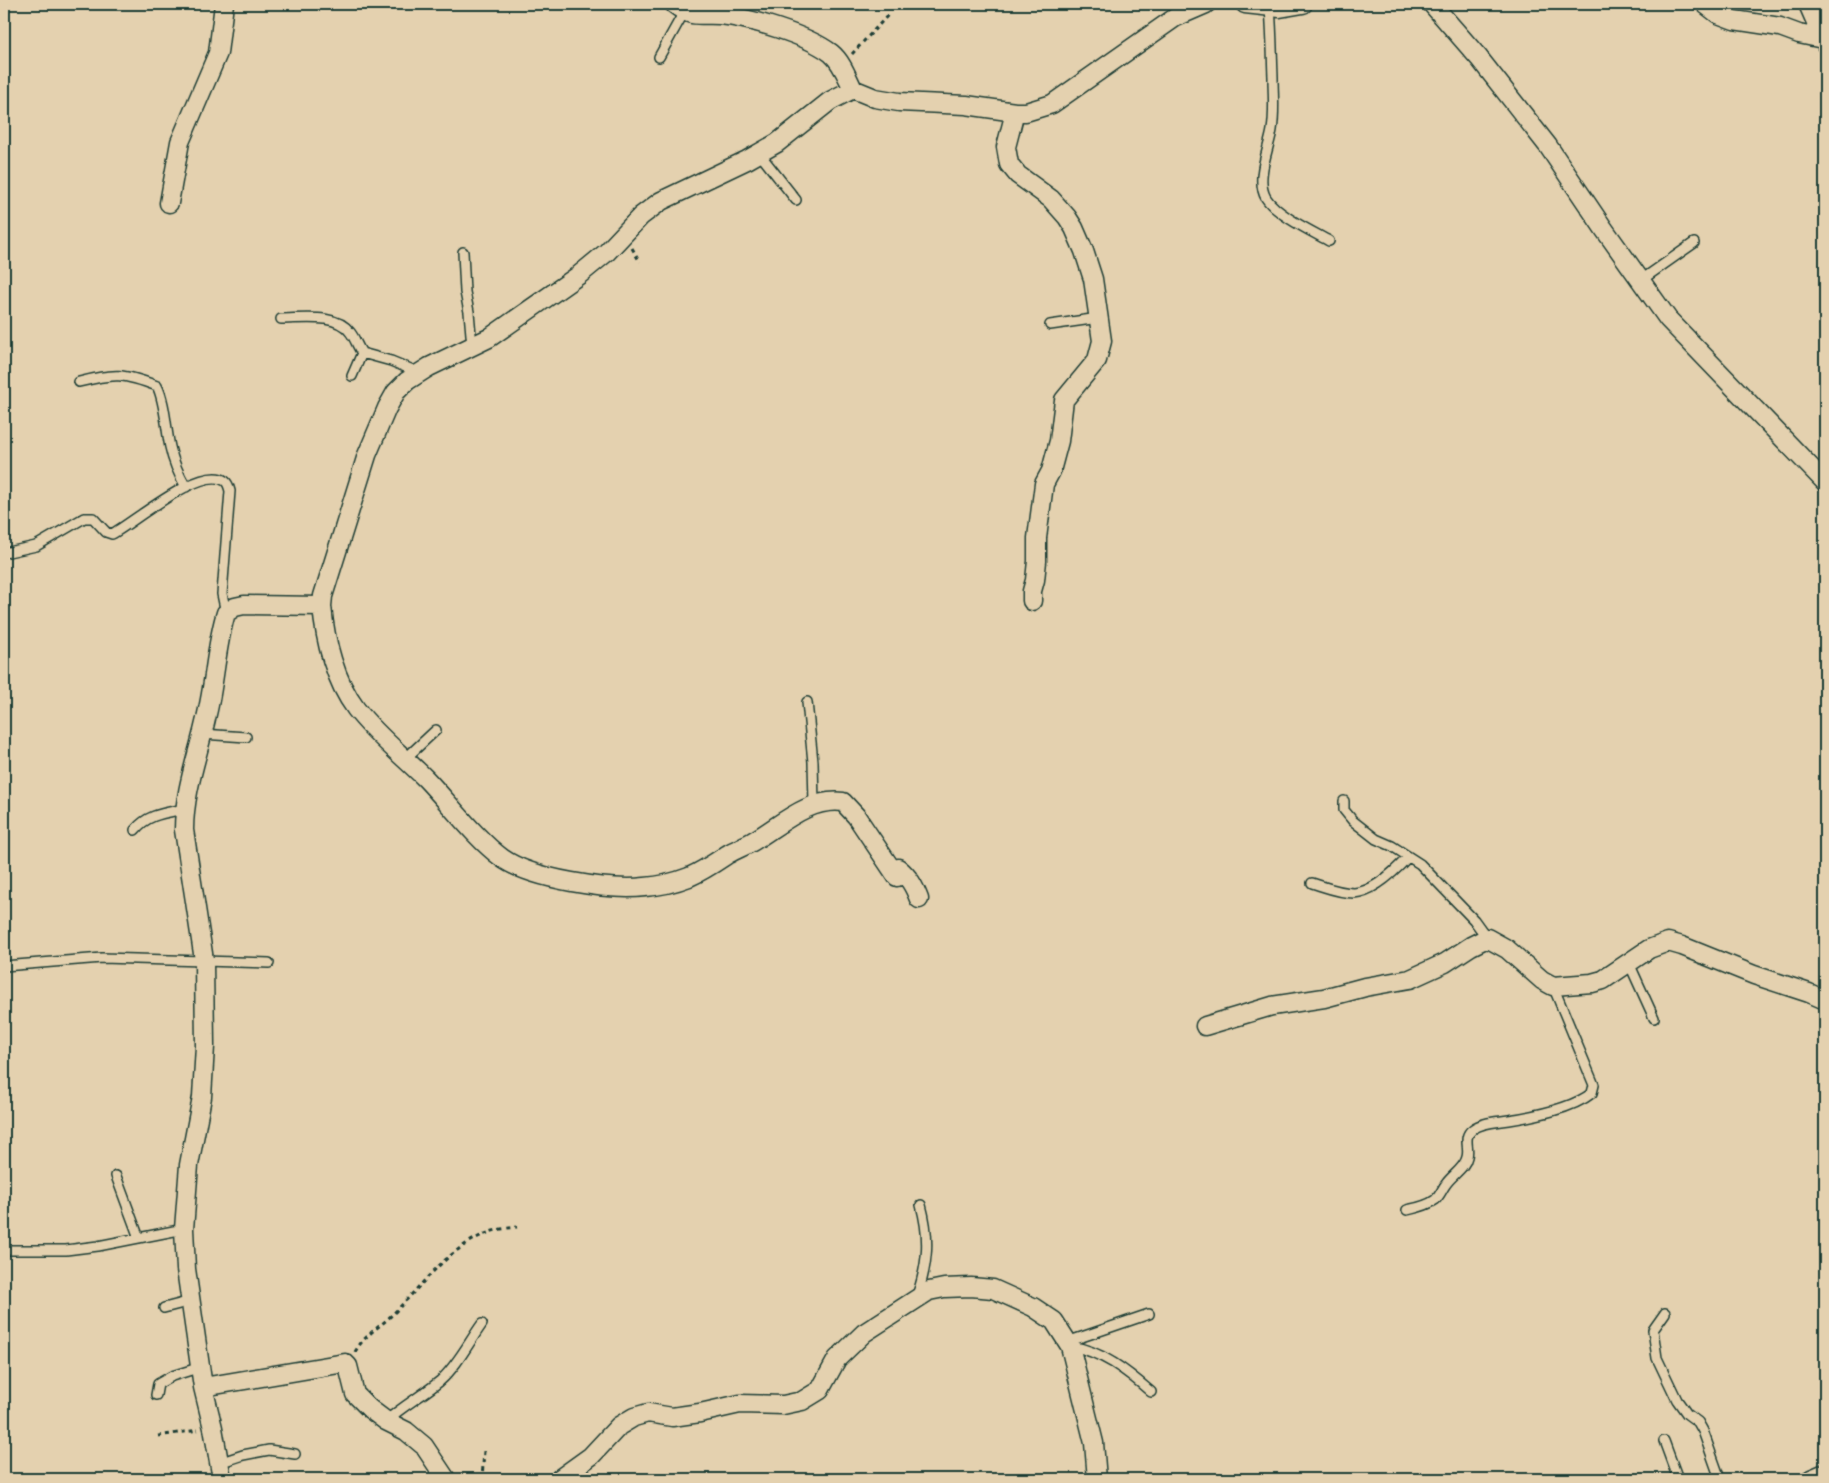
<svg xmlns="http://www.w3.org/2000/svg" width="1829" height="1483" font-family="'Playpen Sans',sans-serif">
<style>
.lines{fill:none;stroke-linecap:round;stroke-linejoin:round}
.lane-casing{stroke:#1f3d34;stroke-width:12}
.street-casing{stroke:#1f3d34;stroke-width:21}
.path{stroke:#1f3d34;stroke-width:3;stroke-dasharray:4 4;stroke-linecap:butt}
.lane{stroke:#e4d1af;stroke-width:9}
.street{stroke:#e4d1af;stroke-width:18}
</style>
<rect width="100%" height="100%" fill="#e4d1af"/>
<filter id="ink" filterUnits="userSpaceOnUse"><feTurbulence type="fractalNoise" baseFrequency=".02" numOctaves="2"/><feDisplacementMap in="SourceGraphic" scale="10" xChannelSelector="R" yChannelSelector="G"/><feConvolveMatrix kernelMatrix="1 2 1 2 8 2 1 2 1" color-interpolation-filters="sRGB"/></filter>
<g filter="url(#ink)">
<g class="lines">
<defs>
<path id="lane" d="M1270 8C1272 31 1272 54 1273 77 1273 95 1275 112 1272 130 1269 149 1255 179 1266 198 1277 215 1311 231 1329 241
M659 57 684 12
M759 153 796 200
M463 252 465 292 469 312 472 346
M1640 281 1694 243
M281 319C302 319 336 313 350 332 355 338 357 346 362 353L391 361 420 373
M1050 325 1099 318
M352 376 362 353
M79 382C114 373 123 373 157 386 165 401 166 429 170 447 173 461 179 475 186 487
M4 553 36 546 84 518H93L106 532 112 534C133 523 202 464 225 481 228 483 229 487 230 491L222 594 226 613
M807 702 813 762 814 804
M202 734 246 737
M406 758 436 730
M1344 801V810L1353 821 1376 839 1392 846 1420 864 1474 920 1487 938
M135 830C148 814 165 813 184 809
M1312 883C1325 887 1340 893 1354 893 1373 892 1396 870 1408 857
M1629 963 1654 1018
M4 966 102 958 269 963
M116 1176 139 1238
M1407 1210C1416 1208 1427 1206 1435 1200 1440 1196 1442 1189 1446 1184 1452 1175 1465 1168 1467 1157 1470 1147 1462 1137 1473 1129 1482 1122 1498 1122 1509 1120 1534 1116 1572 1109 1592 1093L1594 1085 1553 986
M4 1250H66L98 1246 184 1229
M917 1296C928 1263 930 1238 921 1205
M164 1308 191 1301
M1665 1313 1653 1330 1657 1358 1677 1400 1687 1414 1698 1422 1703 1431 1720 1479
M1067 1342 1149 1314
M1070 1346C1102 1351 1127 1371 1151 1392
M156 1395 158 1384 172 1376 201 1367
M386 1421C403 1406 423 1395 440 1381 457 1366 469 1342 482 1324
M1664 1441 1678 1479
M219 1463 243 1455 269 1450 295 1454"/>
<path id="street" d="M674 4C694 20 698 13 720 15 750 18 807 35 831 53 842 62 847 77 853 89
M1245 4 1280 8 1303 4
M1432 4 1479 58 1548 146 1604 229 1668 319 1825 482
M1705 4 1718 14 1734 20 1780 27 1799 34 1823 39
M1808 4 1825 43
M1015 112 1006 147 1009 164 1018 175 1051 199 1067 217 1074 228 1084 251 1093 279 1102 341 1097 360 1064 400 1059 441 1051 471 1044 484 1037 538V561L1035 580 1032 591V601
M169 203 180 142 218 53 224 4
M322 606C325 641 335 681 356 709 376 735 403 756 426 779 449 803 476 839 502 858 531 879 610 891 645 887 659 886 676 882 689 877 703 871 716 862 728 854 737 849 747 845 755 840 783 823 809 798 843 802L856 816 897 877 898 868C909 877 914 886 919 899
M1205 1026 1272 1006 1324 998 1365 987 1410 979 1445 963 1471 946 1487 938 1507 949 1542 980 1553 986 1592 983 1603 980 1649 949 1668 942 1682 946 1754 975 1809 993 1825 1000
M203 1387 345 1363 348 1366 355 1394 370 1409 386 1421 406 1431 424 1446 446 1479
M222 1479 213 1428 203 1387 186 1269 184 1229 189 1165 202 1097 205 1046 204 960 184 830C184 790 199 753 207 714 215 681 216 645 226 613L235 607 244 605 322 606 323 596 367 455 387 408 396 392 407 381 429 367 489 338 579 275 607 252 641 216 661 201 747 160 777 143 830 101 853 89 875 98 899 102 966 105 1015 112H1026L1052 104 1176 17 1206 4
M559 1479 591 1456 619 1426 634 1417 648 1413 672 1417 700 1413 740 1404 783 1405 802 1401 820 1390 837 1359 864 1333 929 1291 944 1288 971 1287 993 1289 1033 1307 1054 1321 1070 1346 1094 1443 1097 1479
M1811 1479 1825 1473"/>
</defs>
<!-- lane casing -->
<use href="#lane" class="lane-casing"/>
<!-- street casing -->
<use href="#street" class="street-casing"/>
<!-- path -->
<path class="path" d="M852 54 889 14
M632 248 640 262
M355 1352C364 1335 380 1327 393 1314 423 1284 449 1247 490 1232 498 1229 508 1228 517 1227
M158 1436 198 1430
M482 1479 484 1451"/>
<!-- lane -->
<use href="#lane" class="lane"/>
<!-- street -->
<use href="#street" class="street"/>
</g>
</g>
<!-- margin -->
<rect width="1829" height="1483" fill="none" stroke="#e4d1af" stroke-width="20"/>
<rect x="10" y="10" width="1809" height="1463" fill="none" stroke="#1f3d34" stroke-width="2" filter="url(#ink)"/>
</svg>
